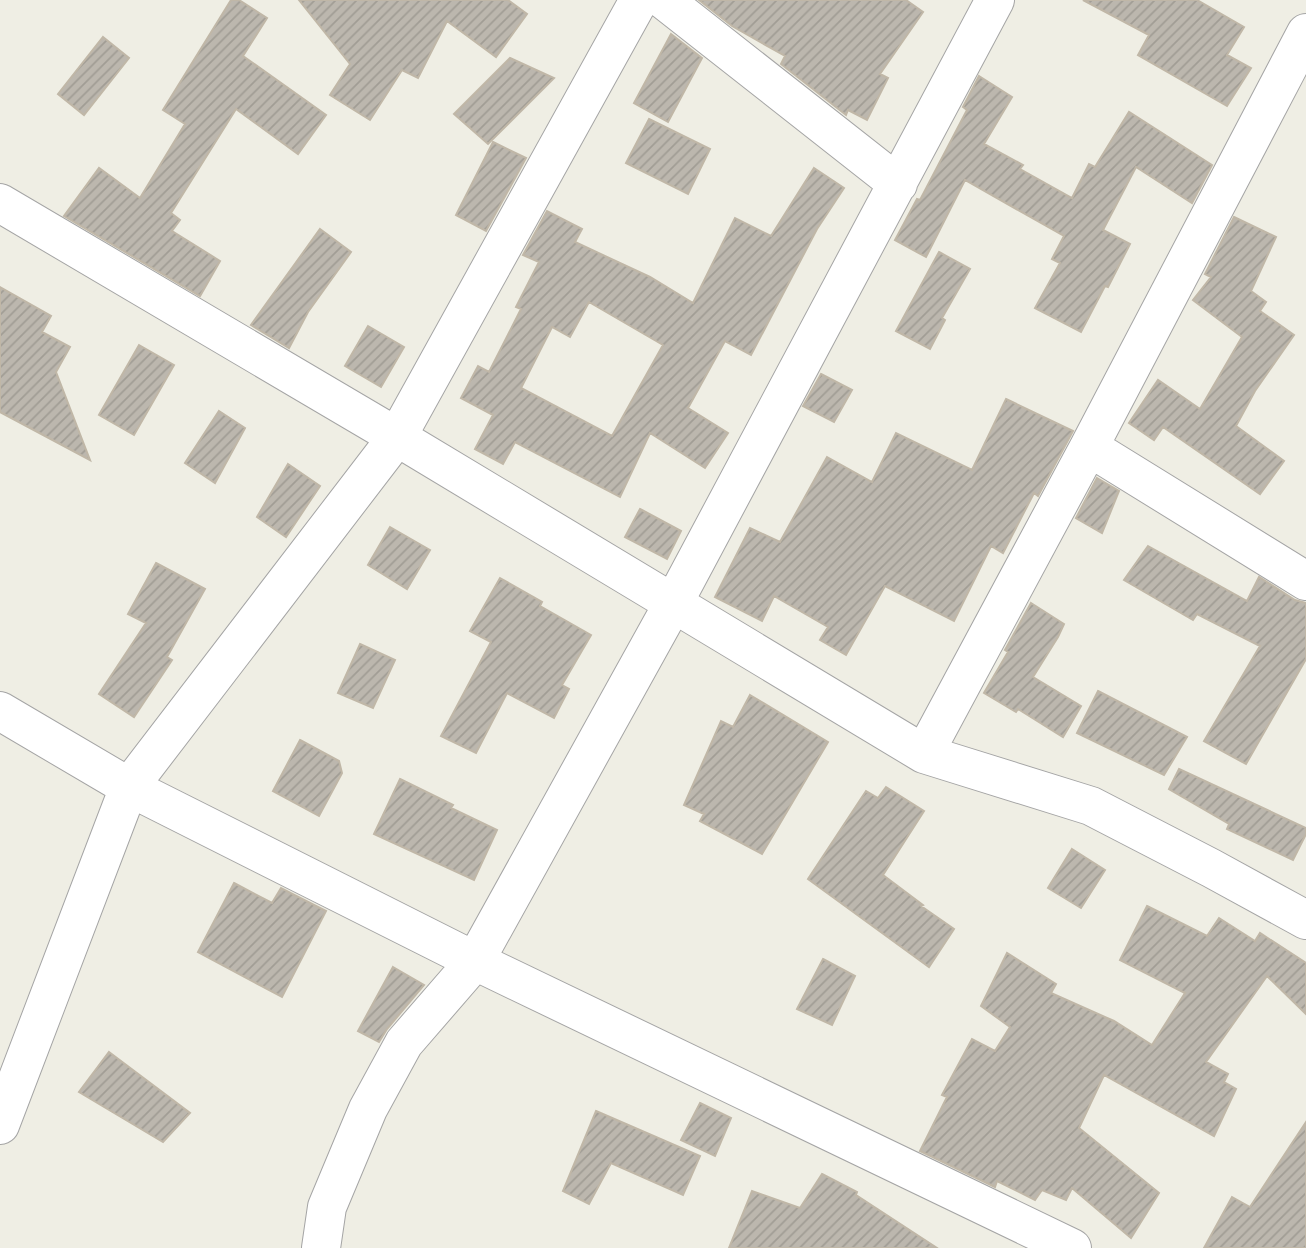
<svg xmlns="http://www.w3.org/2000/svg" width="1306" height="1248" font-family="'Titillium Web',sans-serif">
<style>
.building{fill:url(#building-hatch);stroke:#c0b7a7;stroke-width:2;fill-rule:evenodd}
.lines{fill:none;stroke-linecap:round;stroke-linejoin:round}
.minor-casing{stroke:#a5a5a5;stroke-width:40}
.minor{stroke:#fff;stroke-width:38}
</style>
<defs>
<pattern id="building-hatch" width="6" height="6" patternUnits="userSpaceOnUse" patternTransform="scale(1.75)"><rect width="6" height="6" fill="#bcb7ae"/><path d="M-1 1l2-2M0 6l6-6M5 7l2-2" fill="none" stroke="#a19d95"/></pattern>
</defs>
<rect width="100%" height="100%" fill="#efeee4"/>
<!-- building -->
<path class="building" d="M231 0H239L267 18 243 56 326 115 298 154 236 109 171 213 180 220 172 231 220 261 200 296 64 216 99 168 140 198 185 124 163 110Z
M299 0H508L527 14 496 57 447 21 418 78 402 70 370 120 330 95 350 64Z
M699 0H906L923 12 880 74 888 78 867 120 848 110 846 115 781 64 785 56 732 26Z
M1083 0H1197L1244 27 1227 55 1251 68 1227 106 1138 55 1149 35Z
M671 34 702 58 668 122 634 103Z
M103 37 129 58 84 115 58 94Z
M510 58 554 78 488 144 454 114Z
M979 76 1012 97 984 144 1023 165 1020 169 1072 198 1089 164 1095 167 1129 112 1212 165 1192 203 1136 167 1103 230 1130 244 1108 287 1105 286 1081 332 1035 308 1060 263 1052 259 1064 236 965 180 926 257 895 240 917 199 920 200 967 110 963 107Z
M649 119 710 149 688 194 626 163Z
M493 142 526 158 486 231 456 215Z
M814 168 844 188 817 229 751 355 725 341 688 408 728 433 705 468 650 433 620 497 515 442 503 464 475 449 493 415 461 398 478 366 489 372 521 309 516 307 539 262 523 255 547 211 582 229 575 242 650 277 693 303 735 218 771 236ZM589 302 663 345 612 436 521 388 552 327 570 337Z
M1234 217 1276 237 1251 291 1266 302 1260 311 1294 335 1255 391 1236 426 1284 461 1260 494 1163 427 1154 440 1129 423 1158 380 1200 409 1242 337 1193 300 1211 277 1205 274Z
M320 229 351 252 308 312 289 348 251 325Z
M939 252 970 269 942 318 945 320 930 349 896 331Z
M0 287 51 316 42 332 70 347 56 372 90 460 0 412Z
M368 326 404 347 381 387 345 366Z
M139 345 174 365 134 435 99 415Z
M821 374 852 390 834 422 803 406Z
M1006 399 1073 431 1038 496 1034 493 1003 553 991 546 954 621 885 586 846 655 820 640 828 627 774 596 762 621 715 597 750 528 780 542 827 457 872 482 896 433 972 470Z
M219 411 245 428 215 483 185 463Z
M288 464 320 486 286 537 257 517Z
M1097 478 1119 491 1102 533 1076 518Z
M640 509 681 531 667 559 625 537Z
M390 527 430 550 407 589 368 565Z
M1148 546 1247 601 1259 577 1295 600 1306 603V659L1246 764 1204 741 1260 646 1197 614 1193 620 1124 580Z
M156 563 205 589 167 657 172 660 134 717 99 694 146 623 128 614Z
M500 578 542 602 540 606 591 635 562 685 569 689 554 718 507 693 476 753 441 736 491 642 470 631Z
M1031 603 1064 624 1058 637 1033 677 1081 706 1063 737 1018 709 1016 712 984 693 1008 652 1005 650Z
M360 644 395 660 373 708 338 693Z
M1098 691 1187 737 1164 775 1077 733Z
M750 695 828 742 762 854 700 821 704 814 684 805 721 721 733 727Z
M300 740 339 761 342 773 319 816 273 791Z
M1179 769 1306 828V834L1293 860 1227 829 1229 824 1169 789Z
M400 779 453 805 451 808 497 830 474 880 374 834Z
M886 787 924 811 883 875 923 905 921 906 954 929 929 967 808 879 866 791 878 798Z
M1072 849 1105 870 1081 908 1048 888Z
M234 883 272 903 281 888 326 911 282 997 198 952Z
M1147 906 1207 936 1219 918 1255 941 1260 933 1306 963V1014L1267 976 1206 1062 1228 1074 1224 1082 1236 1089 1214 1136 1104 1075 1079 1128 1159 1193 1131 1238 1072 1188 1066 1200 1042 1190 1035 1200 997 1181 995 1187 920 1151 947 1097 942 1095 972 1039 995 1051 1010 1027 981 1006 1007 953 1056 984 1051 993 1114 1021 1152 1045 1185 993 1120 960Z
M823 959 855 976 832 1025 797 1009Z
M393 967 424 985 387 1029 379 1042 358 1031Z
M109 1052 190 1113 163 1142 79 1092Z
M700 1103 731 1118 715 1156 681 1140Z
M596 1111 700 1156 683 1195 611 1163 589 1204 563 1191Z
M1306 1122V1248H1204L1232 1197 1250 1207Z
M822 1174 857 1192 856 1195 937 1248H729L752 1191 800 1208Z"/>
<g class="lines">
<defs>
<path id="minor" d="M664 0 898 184
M0 203 397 437 924 754 1091 806 1211 868 1306 920
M1089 447 1306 581
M0 711 129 787 475 961 1072 1248
M924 754 1089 447 1306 33
M0 1125 129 787 397 437 639 0
M321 1248 327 1207 368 1109 404 1043 475 961 674 602 995 0"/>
</defs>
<!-- minor casing -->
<use href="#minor" class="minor-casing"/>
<!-- minor -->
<use href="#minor" class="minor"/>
</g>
</svg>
